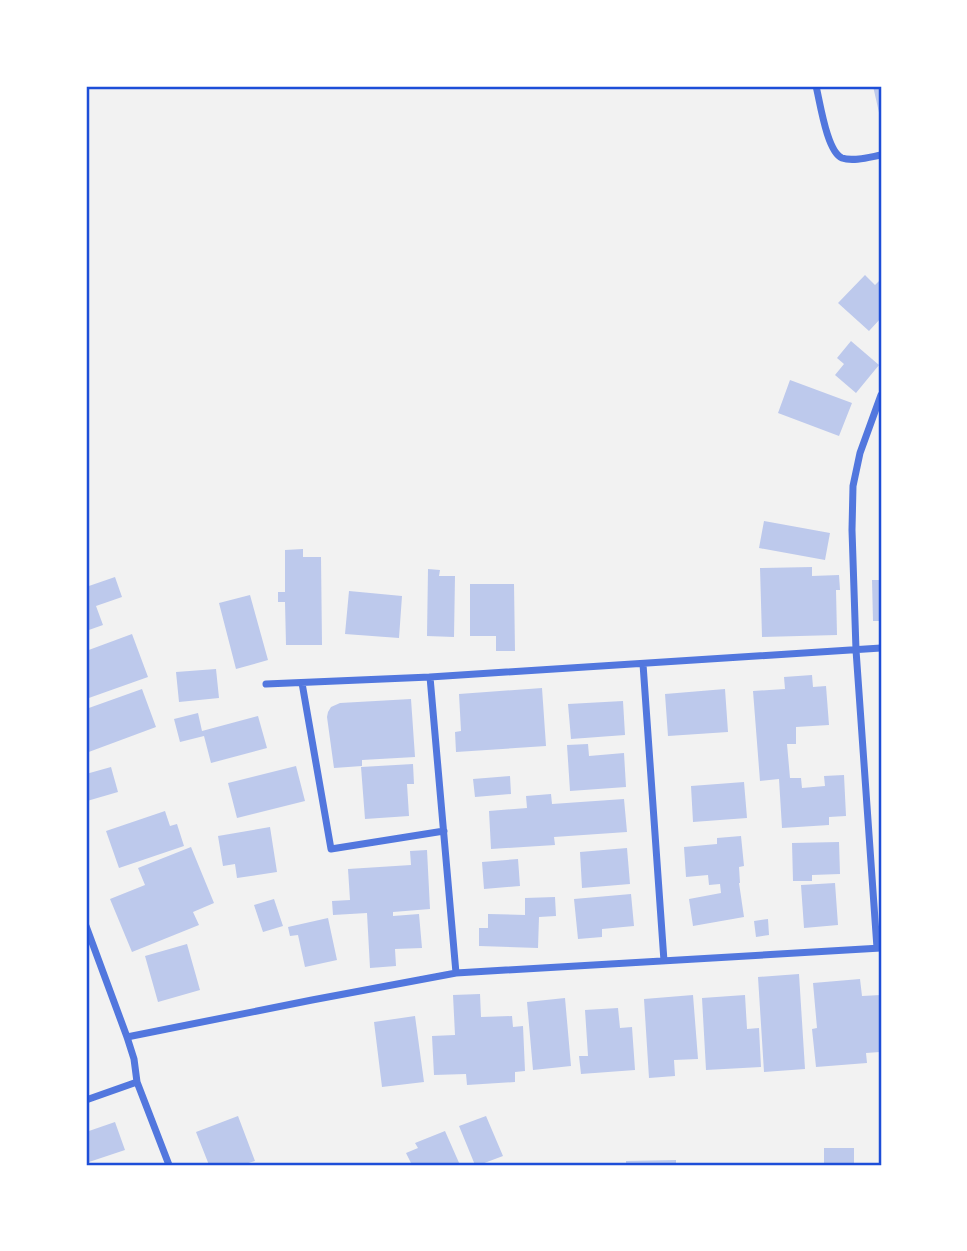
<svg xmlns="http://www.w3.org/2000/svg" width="967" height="1251" font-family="'Sofia Sans Condensed',sans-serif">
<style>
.building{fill:#bdc9ec}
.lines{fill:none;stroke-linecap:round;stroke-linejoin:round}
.minor{stroke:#5277de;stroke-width:7}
.neatline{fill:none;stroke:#1d4ed8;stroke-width:2.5}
</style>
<rect width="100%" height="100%" fill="#f2f2f2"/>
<!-- building -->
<path class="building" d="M873 86H881V117H880Z
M865 275 875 285 881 279V318L869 331 838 303Z
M851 341 879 365 856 393 835 375 844 364 837 358Z
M790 380 852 403 839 436 778 413Z
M764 521 830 533 825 560 759 548Z
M303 549V557H321L322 645H286L285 602H278V592H285V550Z
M812 567V576L839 575 840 590H836L837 635 762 637 760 568Z
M428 569 440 570 439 576H455L454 637 427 636Z
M115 577 122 597 96 606 103 625 86 631V587Z
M872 580H881V621H873Z
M470 584H514L515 651H496V636H470Z
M349 591 402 596 399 638 345 634Z
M250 595 268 660 236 669 219 603Z
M132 634 148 677 86 699V651Z
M216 669 219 698 179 702 176 672Z
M812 675 813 687 826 686 829 725 796 727V744H787L790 778H801L802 788 825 786 824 776 844 775 846 816 829 817V825L782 828 779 779 760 781 753 691 785 689 784 677Z
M542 688 546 746 456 752 455 732 461 731 459 694Z
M142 689 156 727 86 753V709Z
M725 689 728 732 668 736 665 694Z
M411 699 415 757 362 760V766L334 768 327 717 328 712 331 707 340 703Z
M623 701 625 735 571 739 568 704Z
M198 713 202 731 258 716 267 748 211 763 204 736 180 742 174 719Z
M588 744 589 756 624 753 626 787 570 791 567 745Z
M413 764 414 784H407L409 816 365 819 361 767Z
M296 766 305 801 237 818 228 783Z
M111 767 118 792 87 801 86 774Z
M510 776 511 794 475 797 473 779Z
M744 782 747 818 693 822 691 786Z
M551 794 552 804 624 799 627 832 554 837 555 845 491 849 489 811 527 808 526 796Z
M165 811 170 826 177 824 184 846 119 868 106 831Z
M270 827 277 872 237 878 235 864 223 866 218 836Z
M741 836 744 866 739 867 740 883H739L744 917 693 926 689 899 721 893 720 884 709 885 708 875 686 877 684 847 717 844V838Z
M839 842 840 874 812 875V881H793L792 843Z
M191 847 214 903 193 912 199 925 132 952 110 899 145 885 138 868Z
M627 848 630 884 582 888 580 852Z
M427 850 430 909 393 912V916L419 914 422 948 395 949 396 966 370 968 367 913 333 915 332 901 350 900 348 869 411 865 410 851Z
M518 859 520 886 484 889 482 862Z
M835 883 838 925 804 928 801 885Z
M631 894 634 926 602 929V937L578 939 574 899Z
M555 897 556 916 539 917 538 948 479 946V928H488V914L525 915V898Z
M274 899 283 926 263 932 254 905Z
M328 918 337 960 305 967 298 935 290 936 288 927Z
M768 919 769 935 756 937 754 921Z
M187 944 200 990 158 1002 145 956Z
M799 974 805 1069 764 1072 758 977Z
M860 979 862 996 881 995 880 1052 866 1053 867 1063 816 1067 812 1029 817 1028 813 983Z
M480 994 481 1017 512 1016 513 1027 523 1026 525 1071 515 1072V1082L467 1085 466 1074 434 1075 432 1036 455 1035 453 995Z
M693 995 698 1059 674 1060 675 1076 649 1078 644 999Z
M745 995 747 1029 759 1028 761 1067 706 1070 702 998Z
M565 998 571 1066 533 1070 527 1002Z
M618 1008 620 1028 632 1027 635 1070 581 1074 579 1056H588L585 1010Z
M415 1016 424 1082 382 1087 374 1022Z
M238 1116 255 1161 242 1165H209L196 1132Z
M486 1116 503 1156 479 1165H475L459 1126Z
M115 1122 125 1150 86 1163V1132Z
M445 1131 460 1165H412L406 1153 418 1148 415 1143Z
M824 1148H854V1165H824Z
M676 1160V1165H626V1161Z"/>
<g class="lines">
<!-- minor -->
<path class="minor" d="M816 86C820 102 827 152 842 158 853 162 870 157 881 155
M643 664 664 961
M430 677 456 973
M302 683 331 849 444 831
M266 684 430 677 881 648
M86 926 127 1037 134 1059 137 1082 169 1165
M877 948 856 650 852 530 853 486 860 453 881 395
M127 1037 312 1000 456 973 881 948
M86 1100 137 1082"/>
</g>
<!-- border -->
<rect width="967" height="1251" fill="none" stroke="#ffffff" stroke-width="175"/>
<rect x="88" y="88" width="792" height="1076" class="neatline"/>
</svg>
